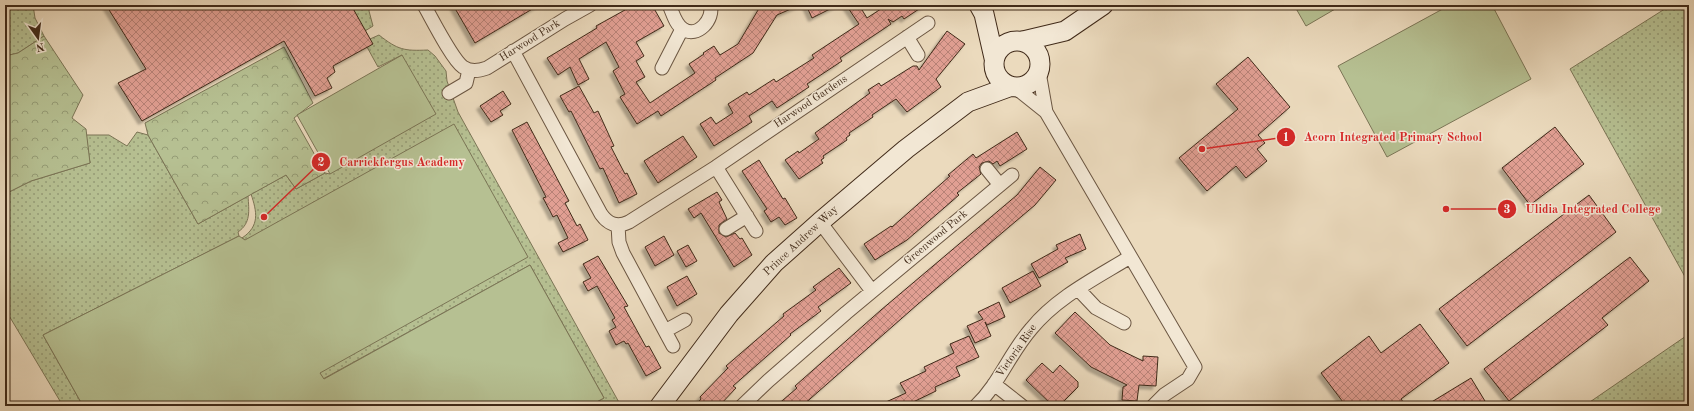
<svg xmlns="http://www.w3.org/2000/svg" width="1694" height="411" font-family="'Old Standard TT',serif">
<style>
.grass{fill:url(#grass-dots);stroke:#7b7556}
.forest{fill:url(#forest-crowns);stroke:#7b7556}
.garden{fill:#b6c092;stroke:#7b7556}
.building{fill:url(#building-cross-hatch);stroke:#402a19;filter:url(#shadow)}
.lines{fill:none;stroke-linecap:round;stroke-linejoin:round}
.street-casing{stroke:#6b5642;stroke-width:15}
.secondary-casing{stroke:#402a19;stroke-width:21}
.street{stroke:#f2e7d4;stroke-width:13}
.secondary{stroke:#f2e7d4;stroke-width:19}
.labels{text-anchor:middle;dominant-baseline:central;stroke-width:3;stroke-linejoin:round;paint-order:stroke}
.street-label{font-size:11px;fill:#402a19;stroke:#f2e7d4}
.leader{fill:none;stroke:#d62828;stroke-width:1.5}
.callout-dot{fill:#d62828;stroke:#f2e7d4;stroke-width:1.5}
.mark-label{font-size:12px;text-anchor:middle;font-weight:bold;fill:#fff}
.callout-label{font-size:12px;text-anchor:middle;font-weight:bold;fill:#d62828;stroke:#f2e7d4;stroke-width:3;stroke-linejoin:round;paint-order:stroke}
</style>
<defs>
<pattern id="grass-dots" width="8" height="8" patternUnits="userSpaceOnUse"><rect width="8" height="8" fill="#b6c092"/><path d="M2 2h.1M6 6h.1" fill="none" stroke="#959c76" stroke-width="1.8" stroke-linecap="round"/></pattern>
<pattern id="forest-crowns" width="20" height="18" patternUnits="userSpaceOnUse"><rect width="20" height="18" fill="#b6c092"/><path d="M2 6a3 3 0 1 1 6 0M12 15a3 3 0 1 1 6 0" fill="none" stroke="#959c76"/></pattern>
<pattern id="building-cross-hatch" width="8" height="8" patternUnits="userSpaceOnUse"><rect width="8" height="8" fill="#e19f93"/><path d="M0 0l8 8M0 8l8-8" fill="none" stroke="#b88277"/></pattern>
<filter id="shadow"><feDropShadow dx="-3.5" dy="3.5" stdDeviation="1" flood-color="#0004"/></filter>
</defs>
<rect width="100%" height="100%" fill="#ebdabd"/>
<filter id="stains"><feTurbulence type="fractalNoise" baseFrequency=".005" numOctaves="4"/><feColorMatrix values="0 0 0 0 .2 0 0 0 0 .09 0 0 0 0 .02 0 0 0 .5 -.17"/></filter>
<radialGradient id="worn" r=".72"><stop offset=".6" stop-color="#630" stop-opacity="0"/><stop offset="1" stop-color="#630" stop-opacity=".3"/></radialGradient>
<!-- grass -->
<path class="grass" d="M5 5H33L35 18 44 36 18 53 5 56Z
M351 5H370L369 11 373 26 365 31Z
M1671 5H1689V284L1570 69Z
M379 35C398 50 404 51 428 50L435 56 446 71 447 81 458 112 621 406H589L604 398 530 265 323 379 245 240 242 238C260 226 257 212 251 194L286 175 296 189 325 173 330 174 402 55 378 67 367 47 370 39Z
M137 132 148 135 198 224 248 196C249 211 251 223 238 232L239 236 43 335 83 406H63L5 309V194L31 181 90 163 86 135H109L127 146Z
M1689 334V406H1584Z"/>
<!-- forest -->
<path class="forest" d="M44 36 83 95 72 118 86 129 90 163 31 181 5 194V56L18 53Z
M284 47 313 103 294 118 325 173 296 189 286 175 198 224 148 135 145 123Z"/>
<!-- garden -->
<path class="garden" d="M1294 5H1342L1306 26Z
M1450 5H1492L1531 79 1387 157 1338 66Z
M402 55 436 114 330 174 297 115Z
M454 124 528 257 320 373 324 379 530 265 604 398 589 406H83L43 335 239 236 245 240Z"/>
<!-- building -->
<path class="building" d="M106 5H351L373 44 333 66 335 72 327 78 332 88 315 96 284 41 142 121 118 83 146 69Z
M453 5H497L499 9 506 5H539L475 43Z
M634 5H652L664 26 636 42 644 56 636 61 645 77 636 82 650 103 695 73 689 64 704 54 703 53 714 46 720 55 738 44 761 5H800L777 15 753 53 715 78 716 80 661 116 658 111 637 124 620 97 625 94 613 71 619 67 606 42 579 59 589 79 578 85 570 67 558 75 547 58 597 28 596 26Z
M806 5H838L812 18Z
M846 5H859L867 18 887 5H925L904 19 902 16 893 22 888 19 891 24 840 58 842 61 807 84 809 87 777 108 772 101 749 116 752 122 714 146 700 124 711 117 716 124 733 113 728 104 747 92 749 95 774 79 776 82 814 58 812 55 859 24Z
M947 31 965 44 936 79 941 87 907 112 896 99 872 115 873 117 849 133 850 135 846 138 847 140 823 156 824 158 821 160 823 163 799 179 785 160 798 151 799 153 819 139 815 133 870 93 868 90 879 83 881 86 913 66H917L919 70Z
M1248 57 1290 107 1258 135 1265 143 1257 149 1267 161 1246 178 1236 166 1207 191 1179 158 1238 109 1216 84Z
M579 86 594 113 598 111 614 146 611 147 625 174 627 173 637 194 619 203 603 168 600 169 571 111 569 112 560 96Z
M503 91 511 104 500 111 503 115 491 122 480 106Z
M527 122 569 201 565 203 577 226 580 224 588 240 563 252 558 243 568 238 557 215 553 217 550 211 543 198 546 197 512 130Z
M1555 127 1584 164 1530 205 1502 168Z
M1017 132 1027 149 1000 166 997 161 993 164 989 161 982 163 979 167 981 174 957 193 959 195 907 240 875 260 864 244 891 226 892 227 950 176 948 175 973 154 976 158Z
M683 136 697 157 658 183 644 161Z
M759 160 783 199 785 198 797 218 785 225 779 217 771 222 764 211 767 209 742 171Z
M1040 167 1056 180 1035 205 918 304 802 406H776L797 388 795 386 881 310 1017 195Z
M717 192 722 200 719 202 727 219 719 225V233L726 237 735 233 740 239 742 238 752 255 734 267 701 213 694 218 688 209Z
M1589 195 1616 232 1467 346 1439 309Z
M1080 234 1086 249 1065 258 1068 262 1039 278 1031 264 1058 249 1056 245Z
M664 236 674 255 655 266 645 247Z
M688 245 697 261 686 267 677 251Z
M598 256 628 306 624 307 646 347 649 346 661 368 646 376 628 343 626 344 624 341 616 345 609 331 616 327 612 320 615 318 597 286 588 291 583 282 591 278 583 264Z
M1630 257 1649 281 1602 318 1608 325 1509 401 1484 369Z
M839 268 851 283 818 307 821 311 790 334 791 335 733 386 736 388 719 406H695L701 399 700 397 728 368 726 366 784 316 783 314 816 290 813 287Z
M1033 271 1041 286 1010 303 1002 288Z
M687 276 697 294 677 306 667 287Z
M999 302 1005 317 987 325 985 322 991 336 975 343 967 326 983 319 978 312Z
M1075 312 1110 345 1143 361V356L1158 357 1156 386 1139 385 1137 401 1122 400 1123 387 1127 385 1091 367 1055 333Z
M1420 324 1449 363 1401 399 1406 406H1346L1321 373 1369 336 1381 353Z
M969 336 979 357 956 367 960 376 935 387 936 391 911 403 913 406H877L906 393 900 383 926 371 924 367 954 353 950 344Z
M1042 363 1053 373 1060 365 1078 382V387L1059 406H1053L1026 380Z
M1471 378 1488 406H1425Z"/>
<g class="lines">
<defs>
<path id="street" d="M424 5C432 19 452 59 463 67 471 72 478 71 487 68L565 19 590 5
M669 5C673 13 675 24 683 29 697 39 715 19 710 5
M907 37 918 55
M513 51 601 214C608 224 617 228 629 222L716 167 928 23
M662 68 682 29
M1039 72 1046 112 1195 367 1188 379 1164 395 1153 406
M1016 88 1046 112
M449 93 466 83 469 70
M716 167 756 231
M987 169 1000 185
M820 222 872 291
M618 225 619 242 623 253 673 346
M726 229 747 216
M1078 289 1096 308 1124 323
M665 331 685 320
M994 384 1022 406
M742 406 768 381 846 313 1012 175
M976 406C999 384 1010 353 1031 329 1057 297 1096 278 1130 257"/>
<path id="secondary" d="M979 5 984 14 994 58
M994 64a23 23 0 1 1 46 0a23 23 0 1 1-46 0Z
M1023 41 1065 31 1103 5
M660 406 729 314 774 263 820 222 906 149 968 102 1009 87"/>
</defs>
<!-- street casing -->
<use href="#street" class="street-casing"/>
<!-- secondary casing -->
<use href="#secondary" class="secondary-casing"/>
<!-- street -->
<use href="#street" class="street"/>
<!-- secondary -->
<use href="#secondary" class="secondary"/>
</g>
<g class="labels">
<!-- street labels -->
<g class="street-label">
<text transform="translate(530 41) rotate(-32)">Harwood Park</text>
<text transform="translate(811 102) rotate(-34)">Harwood Gardens</text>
<text transform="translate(936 238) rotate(-40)">Greenwood Park</text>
<text transform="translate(801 241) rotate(-43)">Prince Andrew Way</text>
<text transform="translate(1017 351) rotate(-55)">Victoria Rise</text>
</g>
</g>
<!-- callouts -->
<path class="leader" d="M1202 149L1286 137M264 217L321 162M1446 209L1507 209"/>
<g class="callout-dot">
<circle cx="1202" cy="149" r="4"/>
<circle cx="264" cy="217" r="4"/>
<circle cx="1446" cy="209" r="4"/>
<circle cx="1286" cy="137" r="10"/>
<circle cx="321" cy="162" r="10"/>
<circle cx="1507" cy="209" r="10"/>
</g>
<g class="mark-label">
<text x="1286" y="141">1</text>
<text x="321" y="166">2</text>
<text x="1507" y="213">3</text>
</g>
<g class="callout-label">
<text x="1393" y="141">Acorn Integrated Primary School</text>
<text x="402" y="166">Carrickfergus Academy</text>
<text x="1593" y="213">Ulidia Integrated College</text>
</g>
<!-- margin -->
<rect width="1694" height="411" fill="none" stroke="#ebdabd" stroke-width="20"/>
<rect x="6" y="6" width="1682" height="399" fill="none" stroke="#402a19" stroke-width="2"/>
<rect x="10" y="10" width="1674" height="391" fill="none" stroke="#402a19"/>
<!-- north arrow -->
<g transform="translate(38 38) rotate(166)" stroke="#f2e7d4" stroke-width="3" paint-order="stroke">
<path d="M0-3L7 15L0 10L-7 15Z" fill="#402a19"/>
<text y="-6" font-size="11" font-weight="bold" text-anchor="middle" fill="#402a19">N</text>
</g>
<rect width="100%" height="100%" filter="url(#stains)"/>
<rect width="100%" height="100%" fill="url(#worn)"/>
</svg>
